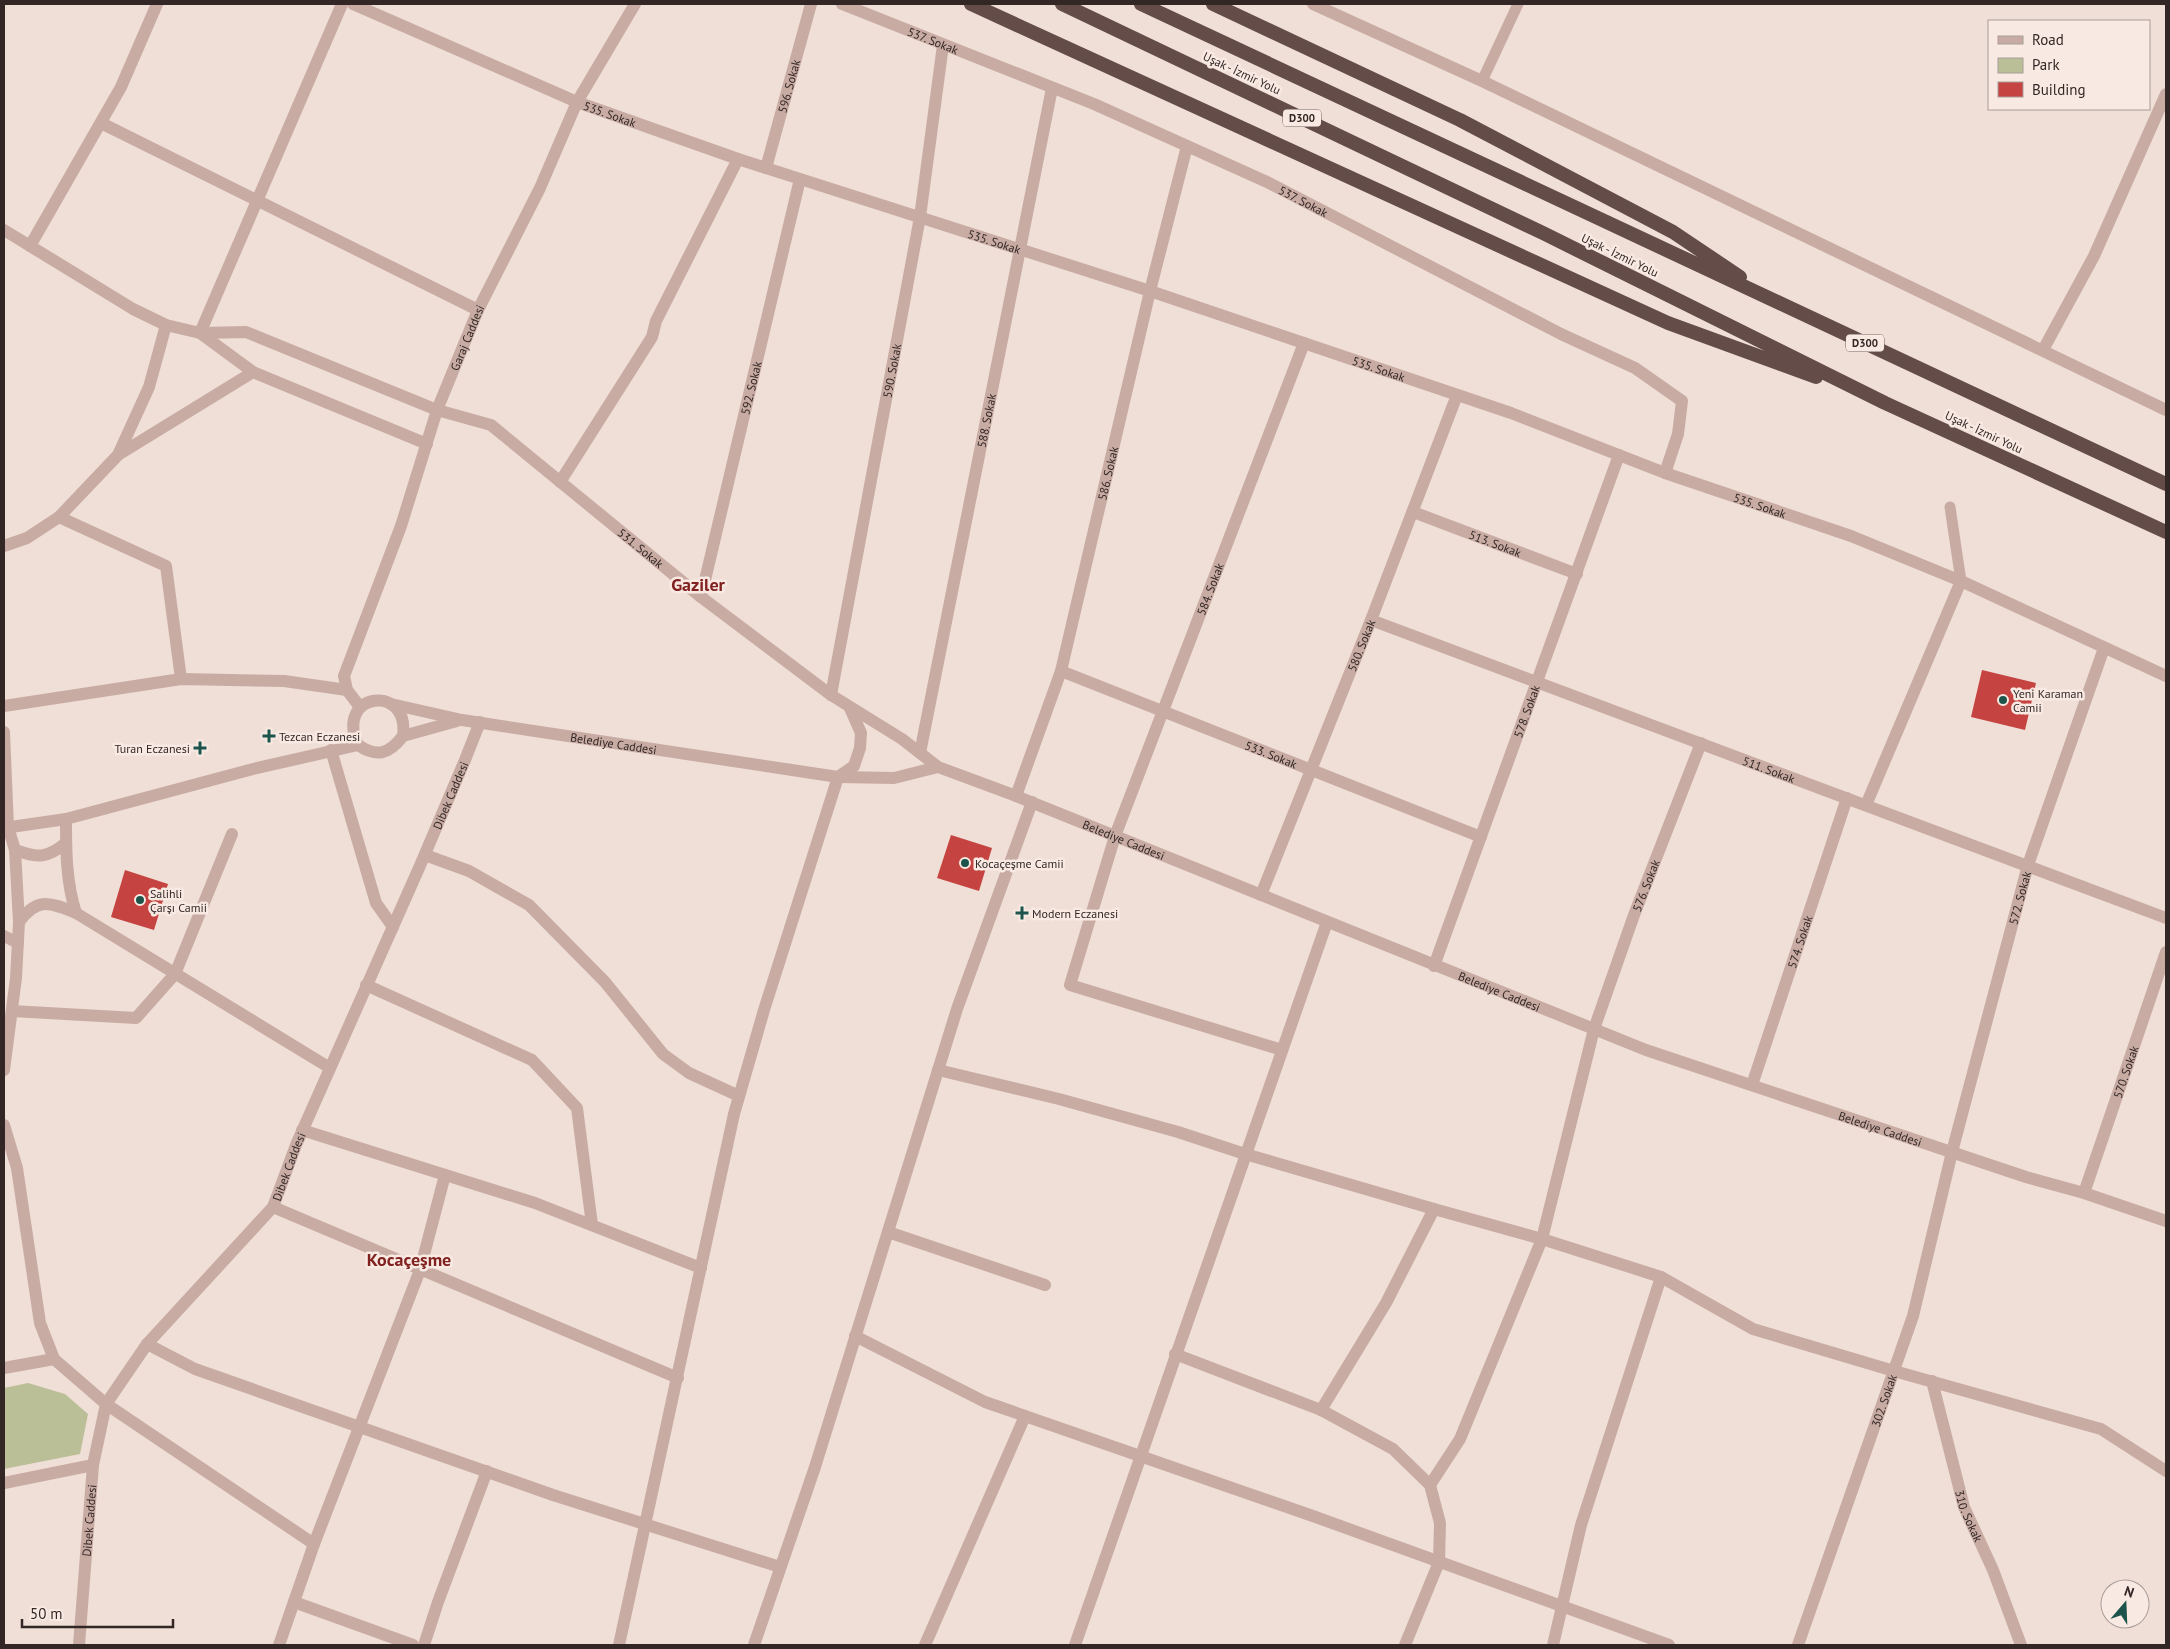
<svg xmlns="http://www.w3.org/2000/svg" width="2170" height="1649" font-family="'PT Sans',sans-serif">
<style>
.green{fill:#babf98}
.building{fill:#c54441}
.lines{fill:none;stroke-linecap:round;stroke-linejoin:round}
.service{stroke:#c8aca4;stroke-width:11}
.minor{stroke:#c8aca4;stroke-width:12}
.tertiary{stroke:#c8aca4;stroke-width:12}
.trunk{stroke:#644c49;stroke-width:14}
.poi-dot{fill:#1c544b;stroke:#f8eae3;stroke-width:2}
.labels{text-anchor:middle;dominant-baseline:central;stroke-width:5;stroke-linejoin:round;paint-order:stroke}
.shield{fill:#f8eae3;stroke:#6e625e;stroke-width:1}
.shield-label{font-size:11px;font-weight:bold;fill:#332725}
.street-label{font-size:12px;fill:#332725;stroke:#f8eae3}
.poi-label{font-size:12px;fill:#332725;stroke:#f8eae3;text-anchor:start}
.district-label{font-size:18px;font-weight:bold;fill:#812120;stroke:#f8eae3}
</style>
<rect width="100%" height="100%" fill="#f0dfd7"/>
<!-- green -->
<path class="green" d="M28 1383 65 1394 88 1414 80 1454 4 1469V1388Z"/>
<!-- building -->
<path class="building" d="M1982 670 2036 683 2025 730 1971 717Z
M951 835 992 848 979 891 937 878Z
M125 870 168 884 154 930 111 917Z"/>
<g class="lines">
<!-- service -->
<path class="service" d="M1482 81 1518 4
M1950 507 1961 581"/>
<!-- minor -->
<g class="minor">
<path d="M353 4 577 102"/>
<path id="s1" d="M842 4 1094 104 1267 182 1561 334 1635 368 1682 401 1678 434 1665 473"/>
<path d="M1313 4 1482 81 2166 410"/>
<path d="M101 123 478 310"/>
<path id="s2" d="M766 168 811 4"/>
<path id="s3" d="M4 230 133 309 166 325 200 333 246 332 437 410 491 425 701 597 831 695 902 739 938 767"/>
<path d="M30 246 121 87 157 4"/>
<path d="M200 333 342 4"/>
<path d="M200 333 253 372 427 444"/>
<path d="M2043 350 2094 256 2166 94"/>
<path d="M560 482 652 337 656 321 738 159"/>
<path id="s4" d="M1413 512 1577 574"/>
<path d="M59 517 166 566 181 679"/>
<path id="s5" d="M701 597 800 179"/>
<path id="s6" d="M1371 620 2166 918"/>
<path id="s7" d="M1061 671 1481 837"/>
<path id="s8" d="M831 695 920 217 943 45"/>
<path d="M4 706 181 679 284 681 347 690"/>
<path d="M4 732 8 827 15 850 19 922 16 978 4 1070"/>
<path d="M331 750 376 903 393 927"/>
<path id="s9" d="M920 753 1052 88"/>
<path id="s10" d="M1016 796 1061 671 1150 291 1187 146"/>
<path d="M1866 805 1961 581"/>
<path d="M66 819C66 850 66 882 76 913"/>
<path d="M15 850C38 858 46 859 66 843"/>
<path d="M425 855 469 871 529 905 605 982 663 1054 689 1073 739 1096"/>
<path id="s11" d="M1261 895 1371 620 1457 395"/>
<path d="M19 922C37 897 50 902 76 913L330 1068"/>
<path d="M4 936 18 943"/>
<path id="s12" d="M1434 966 1619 455"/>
<path d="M366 985 532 1060 577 1108 592 1225"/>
<path d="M12 1011 136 1018 175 974 232 834"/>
<path id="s13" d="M1282 1050 1070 985 1115 836 1304 343"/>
<path d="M938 1070 1059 1099 1178 1132 1245 1154 1434 1209"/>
<path id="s14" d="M1752 1085 1847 798"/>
<path d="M4 1125 17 1168 40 1323 54 1359 106 1404 314 1544"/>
<path d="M302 1130 535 1203 701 1268"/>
<path id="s15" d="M2084 1193 2166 952"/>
<path d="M273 1207 678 1378"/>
<path d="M888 1232 1045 1285"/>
<path d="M147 1344 195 1369 553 1495 780 1567"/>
<path d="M1175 1354 1321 1410 1393 1449 1430 1485 1440 1523 1439 1562 1405 1645"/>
<path d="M4 1368 54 1359"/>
<path id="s16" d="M1932 1381 1964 1507 1993 1570 2021 1645"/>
<path d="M1321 1410 1386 1303 1434 1209 1542 1239 1661 1277 1753 1329 1894 1371 2101 1429 2166 1471"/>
<path d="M4 1483 93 1465"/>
<path id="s17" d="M1430 1485 1460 1439 1542 1239 1594 1029 1634 915 1701 743"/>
<path d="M294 1602 413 1645"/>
<path id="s18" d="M79 1645 93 1465 106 1404 147 1344 273 1207 296 1145 419 868 465 760 480 722"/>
<path d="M279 1645 314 1544 420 1270 445 1175"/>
<path d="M424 1645 438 1602 487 1471"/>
<path d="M619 1645 734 1114 764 1010 838 777 854 766 860 748 861 733 850 708"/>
<path d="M925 1645 1025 1416"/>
<path d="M1075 1645 1327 922"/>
<path d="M1553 1645 1581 1525 1661 1277"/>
<path id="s19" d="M1798 1645 1913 1316 1952 1152 2028 865 2104 648"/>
</g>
<!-- tertiary -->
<g class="tertiary">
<path id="s20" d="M577 102 738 159 1150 291 1511 413 1665 473 1851 536 1961 581 2166 676"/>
<path d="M118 455 149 387 166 325"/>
<path d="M4 546 27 538 59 517 118 455 253 372"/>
<path id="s21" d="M391 704 462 720 838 777 894 778 938 767 1016 796 1646 1050 2026 1177 2084 1193 2166 1221"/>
<path id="s22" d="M360 707 347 690 344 676 401 526 437 410 478 310 540 188 577 102 635 4"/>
<path d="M403 736 457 721"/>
<path d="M4 828 66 819 253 769 358 745C377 758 389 754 403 736 410 683 334 692 358 745"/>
<path d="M855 1336 985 1402 1310 1515 1669 1645"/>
<path d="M754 1645 815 1467 957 1009 1032 802"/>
</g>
<!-- trunk -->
<path class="trunk" d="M971 4 1668 323 1816 377
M1062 4 1543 233 1885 403 2166 532
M1141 4 2166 484
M1213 4 1460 120 1673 232 1740 277"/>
</g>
<!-- markers -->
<g class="poi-dot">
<circle cx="2003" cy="700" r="5"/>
<path d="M266.5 728.5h5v5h5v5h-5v5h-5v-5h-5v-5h5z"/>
<path d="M197.5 740.5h5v5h5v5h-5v5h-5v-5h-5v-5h5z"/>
<circle cx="965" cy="863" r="5"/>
<circle cx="140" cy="900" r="5"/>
<path d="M1019.5 905.5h5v5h5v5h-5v5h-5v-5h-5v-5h5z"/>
</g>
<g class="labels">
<!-- shield labels -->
<g class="shield">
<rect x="1283" y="109.5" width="38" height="17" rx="4"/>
<rect x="1846" y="334.5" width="38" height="17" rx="4"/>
</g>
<g class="shield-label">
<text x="1302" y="118">D300</text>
<text x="1865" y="343">D300</text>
</g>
<!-- street labels -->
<g class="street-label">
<text stroke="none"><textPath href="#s1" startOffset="98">537. Sokak</textPath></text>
<text transform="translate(1242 73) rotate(25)">Uşak - İzmir Yolu</text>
<text stroke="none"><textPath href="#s2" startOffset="85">596. Sokak</textPath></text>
<text stroke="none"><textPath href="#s20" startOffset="35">535. Sokak</textPath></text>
<text stroke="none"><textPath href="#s1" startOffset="502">537. Sokak</textPath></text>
<text stroke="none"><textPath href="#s20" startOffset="440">535. Sokak</textPath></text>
<text transform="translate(1620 255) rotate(26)">Uşak - İzmir Yolu</text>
<text stroke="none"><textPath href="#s22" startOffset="396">Garaj Caddesi</textPath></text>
<text stroke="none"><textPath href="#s20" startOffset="845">535. Sokak</textPath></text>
<text stroke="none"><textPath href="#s8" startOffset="330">590. Sokak</textPath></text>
<text stroke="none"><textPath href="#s5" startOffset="215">592. Sokak</textPath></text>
<text stroke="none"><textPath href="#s9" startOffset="339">588. Sokak</textPath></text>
<text transform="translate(1984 432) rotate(25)">Uşak - İzmir Yolu</text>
<text stroke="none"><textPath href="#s10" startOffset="336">586. Sokak</textPath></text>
<text stroke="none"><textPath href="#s20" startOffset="1250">535. Sokak</textPath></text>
<text stroke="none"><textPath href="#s4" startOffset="88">513. Sokak</textPath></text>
<text stroke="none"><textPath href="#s3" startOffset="725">531. Sokak</textPath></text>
<text stroke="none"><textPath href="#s13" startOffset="642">584. Sokak</textPath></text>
<text stroke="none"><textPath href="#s11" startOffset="269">580. Sokak</textPath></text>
<text stroke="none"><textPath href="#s12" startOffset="271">578. Sokak</textPath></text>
<text stroke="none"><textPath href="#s21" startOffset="226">Belediye Caddesi</textPath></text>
<text stroke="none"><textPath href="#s7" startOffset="226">533. Sokak</textPath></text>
<text stroke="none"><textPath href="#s6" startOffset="425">511. Sokak</textPath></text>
<text stroke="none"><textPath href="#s18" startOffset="950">Dibek Caddesi</textPath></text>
<text stroke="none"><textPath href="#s21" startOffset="754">Belediye Caddesi</textPath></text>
<text stroke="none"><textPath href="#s17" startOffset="640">576. Sokak</textPath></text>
<text stroke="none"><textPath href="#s19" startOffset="780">572. Sokak</textPath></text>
<text stroke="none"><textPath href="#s14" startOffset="151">574. Sokak</textPath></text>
<text stroke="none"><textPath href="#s21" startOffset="1159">Belediye Caddesi</textPath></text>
<text stroke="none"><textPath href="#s15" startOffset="128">570. Sokak</textPath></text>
<text stroke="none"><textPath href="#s21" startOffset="1564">Belediye Caddesi</textPath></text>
<text stroke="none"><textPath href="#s18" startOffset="545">Dibek Caddesi</textPath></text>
<text stroke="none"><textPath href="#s19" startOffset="259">302. Sokak</textPath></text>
<text stroke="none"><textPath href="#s16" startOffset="140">310. Sokak</textPath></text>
<text stroke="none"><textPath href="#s18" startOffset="125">Dibek Caddesi</textPath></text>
</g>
<!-- poi labels -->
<g class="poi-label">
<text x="2013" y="693">Yeni Karaman<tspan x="2013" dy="14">Camii</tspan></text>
<text x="279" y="736">Tezcan Eczanesi</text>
<text x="190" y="748" text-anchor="end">Turan Eczanesi</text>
<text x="975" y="863">Kocaçeşme Camii</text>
<text x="150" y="893">Salihli<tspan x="150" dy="14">Çarşı Camii</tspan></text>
<text x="1032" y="913">Modern Eczanesi</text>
</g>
<!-- district labels -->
<g class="district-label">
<text x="698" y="584">Gaziler</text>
<text x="409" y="1259">Kocaçeşme</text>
</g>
</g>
<!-- border -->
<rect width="2170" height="1649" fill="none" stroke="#332725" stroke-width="10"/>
<!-- legend -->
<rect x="1988" y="20" width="162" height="90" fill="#f8eae3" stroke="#a99c97"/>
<rect x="1998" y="36" width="25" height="8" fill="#c8aca4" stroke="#a99c97"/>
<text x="2032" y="45" font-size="15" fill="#332725">Road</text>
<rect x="1998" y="58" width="25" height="15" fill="#babf98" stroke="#a99c97"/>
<text x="2032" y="70" font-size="15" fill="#332725">Park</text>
<rect x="1998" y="82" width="25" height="15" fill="#c54441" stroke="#a99c97"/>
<text x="2032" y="95" font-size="15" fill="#332725">Building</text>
<!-- north arrow -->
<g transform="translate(2125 1604) rotate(19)"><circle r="24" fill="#f8eae3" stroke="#a99c97"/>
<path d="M0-4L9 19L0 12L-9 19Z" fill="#1c544b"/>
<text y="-8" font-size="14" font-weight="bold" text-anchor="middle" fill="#332725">N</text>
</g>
<!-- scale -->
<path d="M22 1619v8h151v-8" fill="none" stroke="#332725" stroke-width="2.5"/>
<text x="30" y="1619" font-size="15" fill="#332725" stroke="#f8eae3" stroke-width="4" paint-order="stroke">50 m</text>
</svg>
